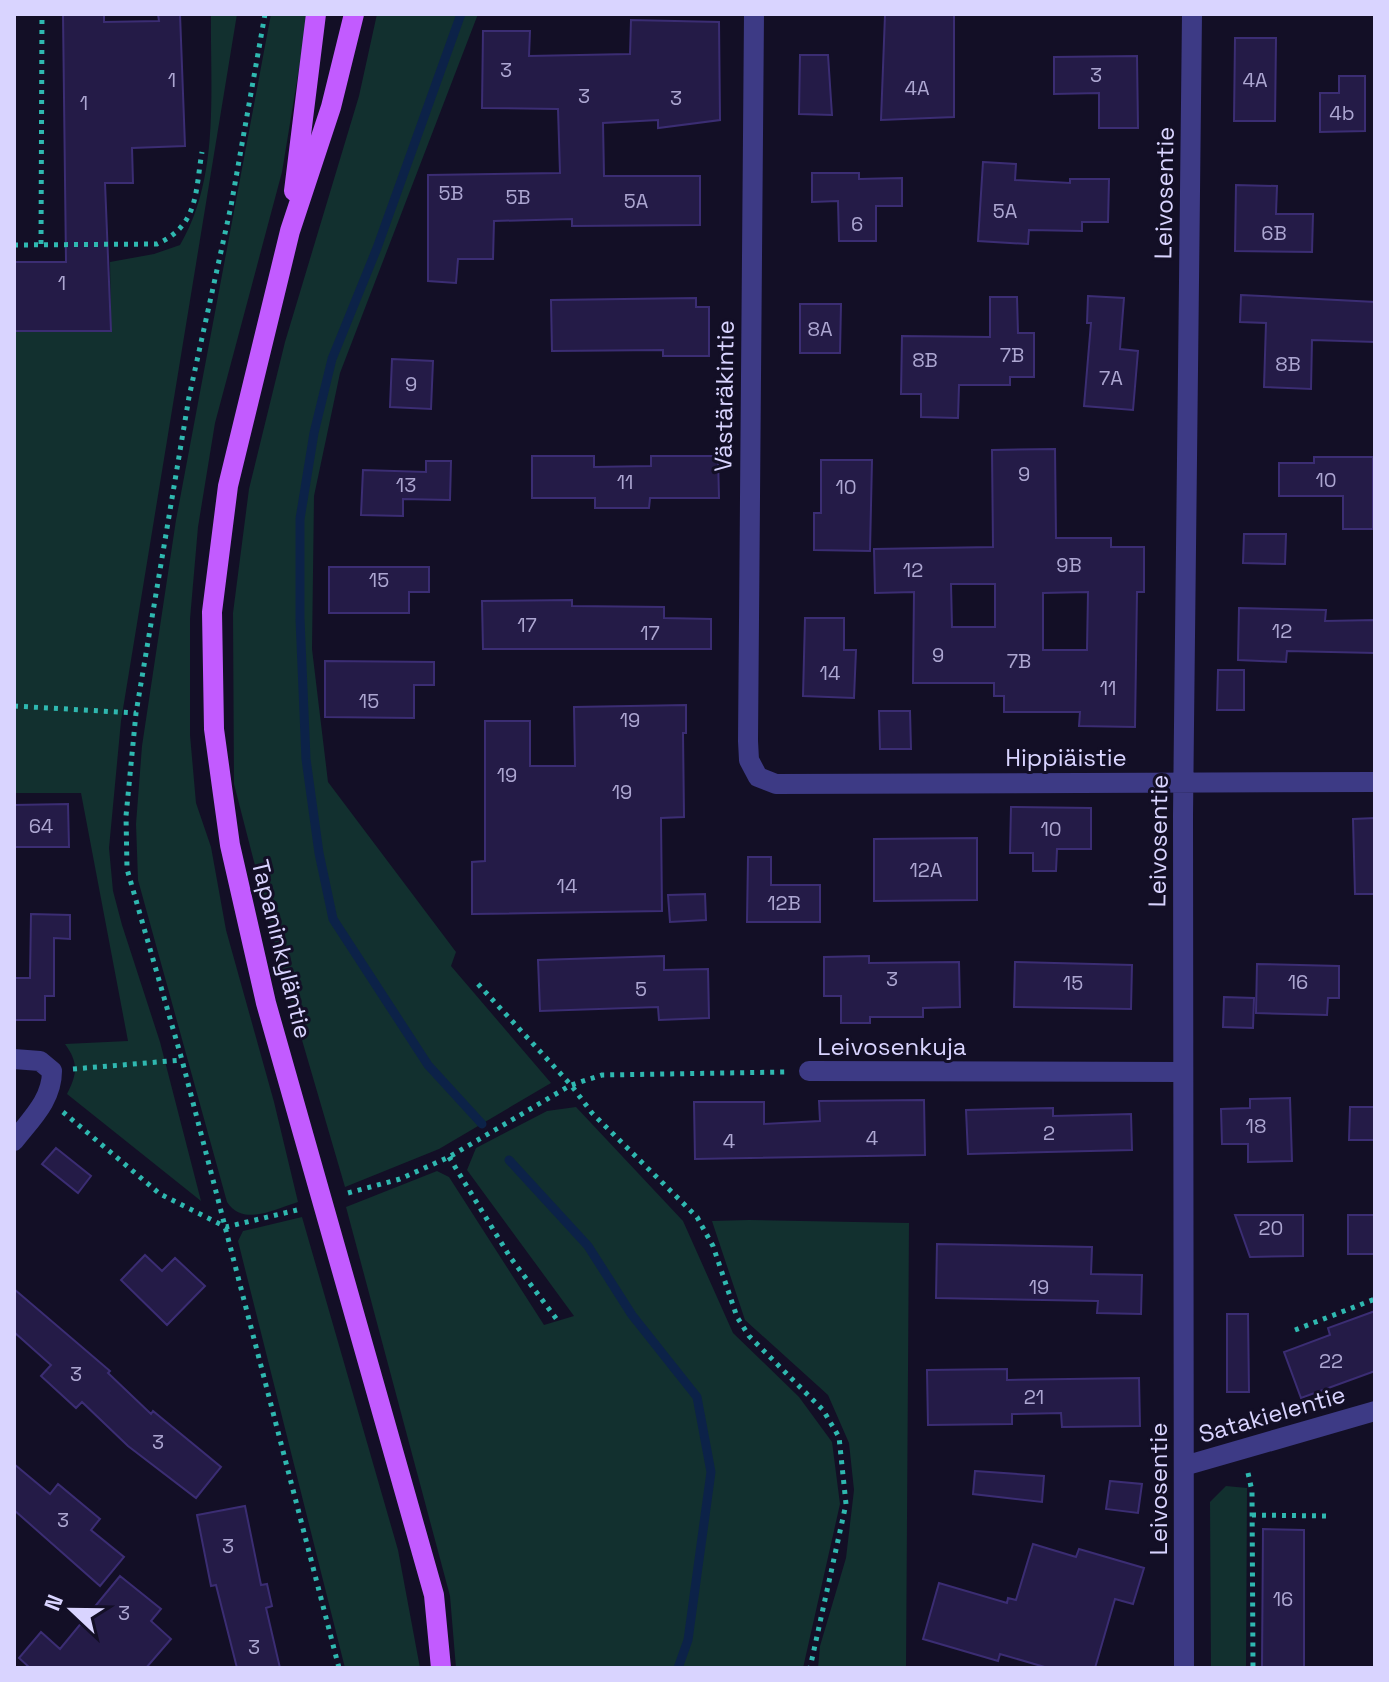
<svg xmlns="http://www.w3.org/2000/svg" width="1389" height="1682" font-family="'Space Grotesk',sans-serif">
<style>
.green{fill:#12302f}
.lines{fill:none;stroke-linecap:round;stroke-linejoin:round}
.stream{stroke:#0c2248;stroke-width:9}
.building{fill:#241b47;stroke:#3b2d73;stroke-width:2;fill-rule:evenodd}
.path{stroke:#2fb8b0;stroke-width:5;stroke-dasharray:4 6;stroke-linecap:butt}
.minor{stroke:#3d3a85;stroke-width:20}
.major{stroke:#c25bff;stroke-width:20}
.labels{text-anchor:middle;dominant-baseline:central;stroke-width:6;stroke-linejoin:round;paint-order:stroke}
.number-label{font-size:20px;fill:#aca6d1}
.street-label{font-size:24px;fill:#d9d4ff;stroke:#130f26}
</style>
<rect width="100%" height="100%" fill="#130f26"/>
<!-- green -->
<path class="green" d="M211 14H237L121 721 109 848 113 891 122 925 160 1042 201 1201 67 1094C78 1073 78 1062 65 1044L128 1041 81 793H14V331H111L110 262 154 254 180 245C220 177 210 91 211 14Z
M271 14H308L282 172 215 423 198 527 190 619V735L196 803 211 847 226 930 274 1102 298 1202C275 1209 243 1227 227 1202L138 880 136 824 142 746 176 520Z
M377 14H478L340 373 314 496 312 649 328 782 456 952 451 966 551 1083 439 1149 345 1187 285 982 234 784 233 613 249 489 285 342 359 96Z
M576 1107 683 1221 733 1333 799 1397 832 1442 840 1504 803 1668H456L450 1596 346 1207 437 1171 449 1177 544 1325 574 1316 467 1170 476 1148 547 1111Z
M302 1217 398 1550 420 1668H345L238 1241 243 1231Z
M749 1220 909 1223 906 1668H818L820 1646 846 1558 854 1490 849 1443 828 1395 745 1320 712 1221Z
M1226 1486 1247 1488 1246 1668H1211L1210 1502Z"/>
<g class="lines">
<!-- stream -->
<path class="stream" d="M461 14 377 248 332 359 314 433 300 519V619L306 759 319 853 333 919 428 1065 482 1124
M509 1160 588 1246 632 1315 697 1397 711 1472 688 1640 678 1668"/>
</g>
<!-- building -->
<path class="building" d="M63 14H104V22L159 21 158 14H180L185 146 132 148 133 183H105L111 331H14V262H66Z
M885 15H954V117L881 120Z
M631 20 719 22 720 120 658 128V120L603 123 604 176H700V225L572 226V219L494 221 493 259H458L456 283 428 281V175L560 173 558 109 482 108 483 31H530L529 56 630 54Z
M1235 38H1276L1275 121H1234Z
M800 55H828L832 115 799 114Z
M1137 56 1138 128H1099V93L1054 94V57Z
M1339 76H1365V131L1320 132V93H1339Z
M983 162 1016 164 1015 180 1070 183V179H1109L1108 222H1082V231L1029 230 1028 244 978 241Z
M812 173H859V179L902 178V206H876V241H839L838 201 812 202Z
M1236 185 1277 186 1276 214H1313L1312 252 1235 251Z
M1241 295 1375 302V342L1312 340 1311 389 1264 387 1266 323 1240 322Z
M1088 296 1124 298 1120 349 1138 351 1133 410 1084 406 1091 323H1087Z
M990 297H1017L1018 333H1034V377H1010V385H959L958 418 921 417V394H901L902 336 990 337Z
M696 298V307H709V356H663V350L552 351 551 300Z
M800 304H841L840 353H800Z
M392 359 433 361 431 409 390 407Z
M1055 449 1056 538H1111V547H1144V592H1137L1135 727 1079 726 1080 712H1004V696H994V683H913L914 592 875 593 874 549 993 547 992 450ZM951 584H995V627H952ZM1088 592 1087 650H1043V593Z
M532 456H594V467L651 466V456H718L719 498H650L649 508H595V498H532Z
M1314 457H1373V529H1343V496H1279V463H1314Z
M821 460H872L870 551 814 550V513H821Z
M426 461H451L450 500 403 499V516L361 515 363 470 426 472Z
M1244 534H1286L1285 564 1243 563Z
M329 567H429V592H409V613H329Z
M572 600V606L664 607V618L711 619V649H483L482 601Z
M1239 608 1326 610 1325 621 1375 620V653L1287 651 1286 662 1238 660Z
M805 618H844V650H856L854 698 803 696Z
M325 661 434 662V685H414V718L325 717Z
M1218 670H1244V710H1217Z
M686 705V733H683L684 817 661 818 662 911 472 914V862L485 861V721H530V766H575L574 707Z
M879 711H910L911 749H880Z
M68 804 69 847H14V805Z
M1011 807 1091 808V849H1057L1056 871H1033V853H1010Z
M1375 818V894H1355L1353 819Z
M977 838V900L874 901V839Z
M748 857H771V885H820V922H747Z
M705 894 706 920 670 922 668 895Z
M31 914 70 915V939L54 938V996H45V1020H14V978H30Z
M664 956V970L708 969 709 1018 659 1020 658 1007 540 1011 538 960Z
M869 956V963L959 962 960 1007 923 1008V1017H870V1023H841V996H824V957Z
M1015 962 1132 965 1131 1009 1014 1007Z
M1257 964 1339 966V998H1328L1327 1015 1256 1013Z
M1224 997 1254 998 1253 1028 1223 1027Z
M1290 1098 1292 1161 1248 1162V1144H1222L1221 1109 1250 1108V1099Z
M924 1100 925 1155 695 1159 694 1102H764V1124L820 1121 819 1101Z
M1350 1107H1375V1140H1349Z
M1053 1108V1116L1131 1114 1132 1150 968 1154 966 1110Z
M56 1148 91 1176 78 1193 42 1164Z
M1235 1215H1303V1256L1250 1257Z
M1348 1215H1375V1254H1348Z
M937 1244 1092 1247 1091 1274 1142 1275 1141 1314 1097 1313 1098 1301 936 1298Z
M145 1255 162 1271 175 1258 205 1286 167 1325 121 1280Z
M14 1289 110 1371 108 1373 151 1414 153 1411 221 1467 196 1498 128 1446 82 1402 76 1408 41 1376 51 1365 14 1332Z
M1375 1311V1371L1301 1398 1284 1352 1330 1335 1328 1328Z
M1227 1314H1248L1249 1392H1227Z
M1007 1369V1380L1139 1378 1140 1426 1062 1427 1061 1413 1012 1414V1424L928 1425 927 1370Z
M14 1464 50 1494 58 1484 100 1519 91 1530 124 1557 100 1586 14 1510Z
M975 1471 1044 1476 1042 1502 973 1494Z
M1110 1481 1142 1484 1138 1513 1106 1509Z
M245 1506 261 1585 267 1584 272 1606 266 1608 280 1668H237L216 1585 211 1586 197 1515Z
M1263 1529 1304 1530V1668H1262Z
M1033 1544 1076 1557 1079 1549 1144 1568 1133 1604 1115 1599 1095 1668H1048L1000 1654 998 1661 923 1639 939 1583 1007 1603 1008 1598 1016 1600Z
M120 1576 161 1609 151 1621 171 1639 146 1668H30L19 1658 41 1632 60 1649Z"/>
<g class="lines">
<!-- path -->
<path class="path" d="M265 14 231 206 189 397 136 713 126 816 127 869 182 1060 339 1668
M41 244 42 14
M14 245 157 244C199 225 195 192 202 152
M14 706 136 713
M478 984 571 1085 592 1113 697 1217 713 1246 737 1317 749 1336 823 1410 839 1437 846 1504 810 1668
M73 1069 182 1060
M63 1112 160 1194 226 1227 297 1210
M449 1157 510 1257 558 1321
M348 1193 400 1179 449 1157 571 1085 602 1075 787 1072
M1295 1330 1375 1299
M1248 1473 1252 1491 1253 1668
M1252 1515 1329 1516"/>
<!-- minor -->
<path class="minor" d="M754 14 748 741 749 760 758 777 776 784 1375 782
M14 1059 40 1061 52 1071C52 1100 31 1119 14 1141
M809 1071 1182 1072
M1184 1466 1375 1411
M1184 1668 1183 815 1192 14"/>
<!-- major -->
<path class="major" d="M354 14 331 107 290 231 228 486 212 612 214 729 230 845 266 1003 434 1595 441 1668
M294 191 316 14"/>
</g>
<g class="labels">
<!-- number labels -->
<g class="number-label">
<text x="506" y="70">3</text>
<text x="1096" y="75">3</text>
<text x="172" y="80">1</text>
<text x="1255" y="80">4A</text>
<text x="917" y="88">4A</text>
<text x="584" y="96">3</text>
<text x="676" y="98">3</text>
<text x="84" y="103">1</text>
<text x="1342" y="113">4b</text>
<text x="451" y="193">5B</text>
<text x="518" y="197">5B</text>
<text x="636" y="201">5A</text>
<text x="1005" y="211">5A</text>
<text x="857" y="224">6</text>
<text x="1274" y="233">6B</text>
<text x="62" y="283">1</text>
<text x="820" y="329">8A</text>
<text x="1012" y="355">7B</text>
<text x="925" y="360">8B</text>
<text x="1288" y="364">8B</text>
<text x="1111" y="378">7A</text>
<text x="411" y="384">9</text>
<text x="1024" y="474">9</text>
<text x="1326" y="480">10</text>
<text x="625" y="482">11</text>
<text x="406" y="485">13</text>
<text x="846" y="487">10</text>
<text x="1069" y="565">9B</text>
<text x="913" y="570">12</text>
<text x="379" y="580">15</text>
<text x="527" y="625">17</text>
<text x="1282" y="631">12</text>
<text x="650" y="633">17</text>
<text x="938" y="655">9</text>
<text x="1019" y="661">7B</text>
<text x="830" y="673">14</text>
<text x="1108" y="688">11</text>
<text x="369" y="701">15</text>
<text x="630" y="720">19</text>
<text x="507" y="775">19</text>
<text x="622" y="792">19</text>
<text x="41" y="826">64</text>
<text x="1051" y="829">10</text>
<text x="926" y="870">12A</text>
<text x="567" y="886">14</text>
<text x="784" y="903">12B</text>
<text x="892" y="979">3</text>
<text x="1298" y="982">16</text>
<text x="1073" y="983">15</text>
<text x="641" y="989">5</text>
<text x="1256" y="1126">18</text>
<text x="1049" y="1133">2</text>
<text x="872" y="1138">4</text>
<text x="729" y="1141">4</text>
<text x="1271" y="1228">20</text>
<text x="1039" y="1287">19</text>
<text x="1331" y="1361">22</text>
<text x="76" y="1374">3</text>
<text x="1034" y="1397">21</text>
<text x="158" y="1442">3</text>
<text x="63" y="1520">3</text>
<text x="228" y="1546">3</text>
<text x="1283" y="1599">16</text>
<text x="124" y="1613">3</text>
<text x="254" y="1647">3</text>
</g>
<!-- street labels -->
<g class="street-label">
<text transform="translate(1164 193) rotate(-89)">Leivosentie</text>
<text transform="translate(724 396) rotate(-89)">Västäräkintie</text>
<text x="1066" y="757">Hippiäistie</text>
<text transform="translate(1158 841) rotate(-89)">Leivosentie</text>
<text transform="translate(282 949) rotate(76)">Tapaninkyläntie</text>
<text x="892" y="1046">Leivosenkuja</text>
<text transform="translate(1272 1414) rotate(-16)">Satakielentie</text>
<text transform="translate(1158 1489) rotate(-90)">Leivosentie</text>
</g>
</g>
<!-- border -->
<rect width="1389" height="1682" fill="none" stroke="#d9d4ff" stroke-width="32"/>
<!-- north arrow -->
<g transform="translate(72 1610) rotate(292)" stroke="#130f26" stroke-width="6" paint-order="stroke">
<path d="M0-6L14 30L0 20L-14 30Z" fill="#d9d4ff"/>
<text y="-12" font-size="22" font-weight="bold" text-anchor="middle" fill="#d9d4ff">N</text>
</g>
</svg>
